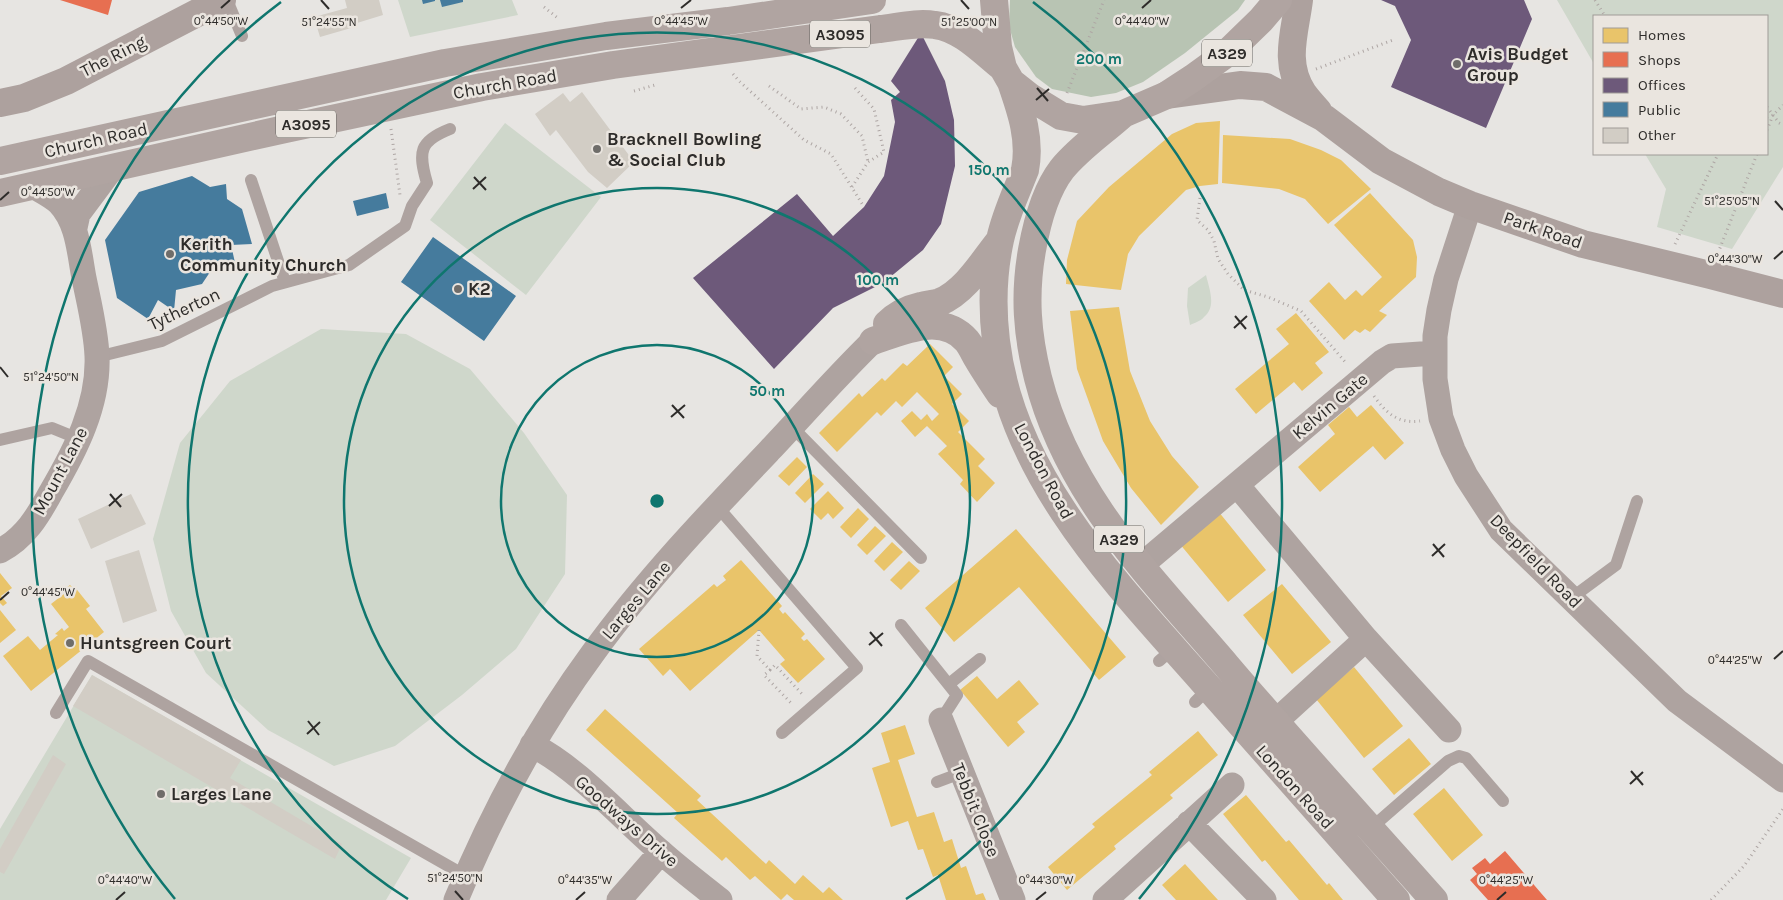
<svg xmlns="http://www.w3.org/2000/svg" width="1783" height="900" font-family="Karla,sans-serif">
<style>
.green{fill:#cfd7cb}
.forest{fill:#b8c4b3}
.homes{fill:#e9c46a}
.shops{fill:#e76f51}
.offices{fill:#6d597a}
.public{fill:#457b9d}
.building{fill:#d2cdc5}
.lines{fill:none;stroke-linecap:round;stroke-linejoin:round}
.path{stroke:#aea6a4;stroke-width:3;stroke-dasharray:1 4;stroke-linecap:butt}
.lane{stroke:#aea3a0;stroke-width:12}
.street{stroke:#aea3a0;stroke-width:25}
.secondary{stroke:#ada19e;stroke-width:28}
.primary{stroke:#b0a4a1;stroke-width:28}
.ticks{fill:none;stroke:#2e2c2a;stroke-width:2}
.ring{fill:none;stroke:#0f766e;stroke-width:2.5}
.poi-dot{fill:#6f6d6a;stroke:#eae5df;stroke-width:2}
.labels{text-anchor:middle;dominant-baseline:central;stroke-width:5;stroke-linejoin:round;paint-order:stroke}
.shield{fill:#eae5df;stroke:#666460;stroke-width:1}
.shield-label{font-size:16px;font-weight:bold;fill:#2e2c2a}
.poi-label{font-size:18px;font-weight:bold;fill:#2e2c2a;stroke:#eae5df;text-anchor:start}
.street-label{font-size:18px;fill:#2e2c2a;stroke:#eae5df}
.ticks-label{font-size:12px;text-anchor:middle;fill:#2e2c2a;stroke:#eae5df;stroke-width:5;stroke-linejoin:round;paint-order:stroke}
.centre{fill:#0f766e;stroke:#eae5df;stroke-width:2.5}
.ring-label{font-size:15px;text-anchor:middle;font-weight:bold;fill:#0f766e;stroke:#eae5df;stroke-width:5;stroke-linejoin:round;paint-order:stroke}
</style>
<rect width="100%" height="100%" fill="#e7e5e2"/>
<!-- green -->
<path class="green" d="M398 0H512L518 15 410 37Z
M1557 0H1783V167L1732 249 1657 227 1666 189 1645 154H1767V16H1594V64Z
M505 123 601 197 526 295 430 220Z
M1206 275C1209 288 1217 307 1204 317 1201 321 1194 323 1190 325L1187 306 1188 288Z
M321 329 406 334 470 369 524 433 567 495 565 574 516 649 462 695 395 746 334 766 268 730 206 673 171 611 153 539 180 443 230 381Z
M92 675 411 858 386 900H0V829Z"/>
<!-- forest -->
<path class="forest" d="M1010 0H1245L1238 10 1185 53 1143 82 1116 93 1091 97 1052 89 1036 77 1015 47 1009 26Z"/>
<!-- homes -->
<path class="homes" d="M1220 121 1218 184 1200 186 1186 190 1139 236 1128 254 1121 290 1066 284 1067 260 1077 221 1109 187 1172 134 1196 123Z
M1223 135 1290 139 1321 150 1341 160 1371 189 1328 224 1305 199 1279 189 1222 183Z
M1370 193 1413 240 1417 257 1416 277 1379 311 1387 315 1370 332 1365 329 1360 333 1355 330 1344 340 1309 301 1329 282 1345 300 1356 290 1362 296 1382 277 1334 225Z
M1119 307 1130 371 1150 421 1172 456 1199 487 1161 525 1131 488 1103 441 1077 369 1070 311Z
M1296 313 1329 352 1315 363 1323 373 1302 391 1294 382 1256 414 1235 389 1289 344 1276 329Z
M930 344 953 367 944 376 962 394 952 404 969 421 958 432 985 459 978 466 995 483 977 502 960 484 963 480 938 454 947 446 927 426 915 437 901 421 912 411 921 420 927 414 932 421 939 414 917 392 902 407 896 401 881 416 877 412 837 452 819 433 859 393 862 397 882 378 885 381 903 363 907 366Z
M1371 405 1404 443 1385 460 1373 446 1320 492 1298 467 1335 434 1328 425 1349 407 1357 417Z
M797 457 807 467 789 486 778 476Z
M813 474 824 484 805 503 795 493Z
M828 491 844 508 833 519 828 513 821 520 810 509Z
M858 508 869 519 851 538 840 527Z
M1218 511 1266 570 1228 602 1179 543Z
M875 526 886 536 867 555 857 545Z
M1016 529 1126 657 1099 680 1019 587 954 642 925 608Z
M892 542 903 552 884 571 874 561Z
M741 560 782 606 779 609 783 614 785 612 805 634 801 638 804 641 807 639 825 659 798 683 780 664 785 660 759 630 690 691 670 669 663 676 639 649 714 584 717 587 726 580 723 576Z
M909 561 920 571 901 590 890 580Z
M0 573 12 588 1 596 7 603 3 606 0 603Z
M1282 584 1331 642 1292 674 1243 615Z
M70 585 72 587 74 586 90 606 86 609 104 632 31 691 3 656 28 636 40 650 58 635 55 634 62 628 64 631 69 627 51 604 65 593 63 590Z
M0 610 16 630 0 643Z
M1354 667 1403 726 1364 758 1316 699Z
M977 676 997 699 1019 680 1039 704 1017 722 1025 732 1008 747 960 690Z
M605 709 701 796 697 800 766 864 769 860 795 884 803 875 823 893 829 887 843 900H794L787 894 781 900 755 876 750 880 726 857 722 861 674 818 678 813 586 730Z
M905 725 915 754 898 760 917 817 934 812 944 842 952 839 961 868 966 866 976 895 983 893 986 900H946L938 875 933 877 923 849 918 850 908 821 891 827 872 768 890 762 881 733Z
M1198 731 1218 755 1170 795 1173 798 1114 846 1116 849 1067 890 1048 867 1095 827 1092 824 1152 775 1149 772Z
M1409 738 1431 764 1394 795 1372 769Z
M1444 788 1483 835 1452 861 1413 814Z
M1246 795 1286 842 1289 840 1327 885 1329 883 1343 900H1299L1265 860 1262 862 1223 814Z
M1185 864 1218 900H1176L1162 885Z"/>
<!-- shops -->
<path class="shops" d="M60 0H112L108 15Z
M1505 851 1547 900H1488L1470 880 1477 874 1472 868 1485 858 1490 864Z"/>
<!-- offices -->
<path class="offices" d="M1381 0H1524L1532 19 1486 128 1391 87 1411 40 1395 6Z
M921 33 945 81 954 120 955 166 941 224 923 250 883 283 833 308 774 369 693 278 797 194 833 236 864 207 884 176 895 122 891 100 900 92 891 81Z"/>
<!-- public -->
<path class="public" d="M422 0H435V1L423 4Z
M440 0H463V2L442 7Z
M192 176 210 187 226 184 227 199 242 209 252 244 231 245 236 267 216 263 202 284 176 290 174 311 158 300 148 319 117 298 105 240 139 192Z
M386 193 389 208 357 216 353 201Z
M433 237 516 296 484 341 401 282Z"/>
<!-- building -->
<path class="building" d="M345 0H379L383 15 357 23 358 26 320 37 314 17 347 8Z
M582 92 634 162 607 188 588 172 556 130 550 136 535 114 563 93 570 102Z
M131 494 146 524 91 549 78 519Z
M139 550 157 611 123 623 105 561Z
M92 675 241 760 230 778 342 844 335 859 73 706Z
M53 755 66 764 4 874 0 872V849Z"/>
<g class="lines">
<!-- path -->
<path class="path" d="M1595 0 1605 16
M544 7 559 19
M1316 69 1393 40
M733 74 739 81 804 140 831 154 864 207
M769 86 801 109 824 107 841 114 862 136 868 162
M634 91 655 85
M1067 93 1104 0
M1767 107 1779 123 1783 125
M1767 117 1773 115 1783 105
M391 129 400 195
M1767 130 1773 115
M852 187 868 162 884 152 874 109 855 88
M1200 198 1197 220 1208 230 1214 241 1218 259 1228 274 1244 290 1268 297 1301 311 1347 364
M1675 244 1718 154
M1718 253 1757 154
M1374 396C1386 413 1398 424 1420 421
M759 630 757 656 770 670 764 675 792 704
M770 670 775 665 802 694
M1711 900 1744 866 1783 809"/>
<!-- lane -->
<path class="lane" d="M227 0 242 36
M251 180 285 282
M97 357 162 341 272 286 349 265 405 226 412 206 427 183C418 152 419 141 450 129
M792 427 921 558
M0 440 52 428 79 439
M717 506 857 668 782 733
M1570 599 1616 565 1637 501
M901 625 957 695 941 720
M1159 661 1174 648
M949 684 980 659
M1195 702 1209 688
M56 713 88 661 466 876
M937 782 961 773
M1370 829 1448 761 1459 756 1466 758 1503 801"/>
<!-- street -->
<path class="street" d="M1470 205 1446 279 1439 310 1435 336V379L1441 418 1453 450 1466 476 1501 530 1677 701 1783 780
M75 228 78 214 113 167
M1237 485 1366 639 1449 730
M0 551C25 538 38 516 51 492 75 451 99 405 97 356 96 330 89 303 84 278 79 252 78 223 59 203 52 196 41 191 33 186
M1151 557 1382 362 1392 356 1435 353
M941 720 1013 900
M1275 722 1366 639
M532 745C579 769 620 817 661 852 680 869 700 884 720 900
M1189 823 1264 900
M456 900C492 813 537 729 593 653 646 580 708 515 769 451 804 414 837 376 873 341
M619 900 661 852
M1105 900 1232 785"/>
<!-- secondary -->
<path class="secondary" d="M1299 0C1295 32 1283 63 1303 93 1307 99 1313 105 1318 111
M1167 95 1240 85 1266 87 1324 118 1381 161 1439 192 1470 205 1583 244 1710 275 1783 294
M0 103 24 98 66 81 222 0"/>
<!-- primary -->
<path class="primary" d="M994 0 998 47 1003 68 1011 82 1030 97 1061 116 1083 120 1123 114 1167 95 1193 78 1226 54 1261 20 1278 0
M1011 82C1021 111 1031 139 1025 170 1016 193 1005 216 1000 240 993 272 992 308 996 341 1012 479 1120 587 1207 686 1270 758 1334 829 1396 900
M1123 114C1103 132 1079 148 1062 169 1045 191 1037 222 1032 250 1024 295 1027 334 1038 378 1068 496 1150 576 1226 665 1294 745 1365 822 1434 900
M0 161 445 63 606 36 728 21 872 0
M0 193 285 129 482 87 613 65 880 29C898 27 917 22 935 25 961 28 984 53 1003 68
M887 324C896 315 908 309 921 306 927 304 934 304 940 302 966 291 983 261 1000 240
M873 341C903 331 942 312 967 341 971 346 974 353 977 358 984 370 992 382 1000 394"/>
</g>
<!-- ticks -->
<path class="ticks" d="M321 0 329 9M961 0 969 9M221 8 230 0M681 8 691 0M1142 8 1151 0M1037 88 1048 101M1036 100 1049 89M474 177 486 190M473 189 486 177M0 200 9 192M1775 201 1783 210M1774 259 1783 251M1235 316 1246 329M1234 328 1247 316M0 367 8 377M672 405 684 418M671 417 685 405M110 494 121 507M109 506 122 494M1433 544 1444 557M1432 556 1445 544M0 600 9 592M870 632 882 646M869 645 883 633M1774 659 1783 651M308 721 319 735M307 734 320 722M1631 771 1643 785M1630 784 1643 772M455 891 463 900M116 900 125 892M576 900 585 892M1036 900 1046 892M1497 900 1506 892"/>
<!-- distance rings -->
<g class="ring">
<circle cx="657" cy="501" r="156"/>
<circle cx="657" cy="501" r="313"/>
<path d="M408 899A469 469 0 1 1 906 899"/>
<path d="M175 899A625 625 0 0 1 281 2M1033 2A625 625 0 0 1 1139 899"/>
</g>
<!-- markers -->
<g class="poi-dot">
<circle cx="1457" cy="64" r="5"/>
<circle cx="597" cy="149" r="5"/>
<circle cx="170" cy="254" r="5"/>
<circle cx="458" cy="289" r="5"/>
<circle cx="70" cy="643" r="5"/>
<circle cx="161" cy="794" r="5"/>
</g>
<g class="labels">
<!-- shield labels -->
<g class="shield">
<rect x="810" y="20.5" width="60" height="27" rx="4"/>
<rect x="1202" y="39.5" width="50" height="27" rx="4"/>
<rect x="276" y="110.5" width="60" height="27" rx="4"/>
<rect x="1094" y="525.5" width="50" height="27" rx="4"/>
</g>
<g class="shield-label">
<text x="840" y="34">A3095</text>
<text x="1227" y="53">A329</text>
<text x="306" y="124">A3095</text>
<text x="1119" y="539">A329</text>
</g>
<!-- poi labels -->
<g class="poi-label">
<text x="1467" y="54">Avis Budget<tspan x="1467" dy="21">Group</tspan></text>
<text x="607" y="139">Bracknell Bowling<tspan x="607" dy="21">&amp; Social Club</tspan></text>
<text x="180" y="244">Kerith<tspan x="180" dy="21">Community Church</tspan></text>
<text x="468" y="289">K2</text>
<text x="80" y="643">Huntsgreen Court</text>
<text x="171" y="794">Larges Lane</text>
</g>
<!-- street labels -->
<g class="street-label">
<text transform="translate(113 56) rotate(-27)">The Ring</text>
<text transform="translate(505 84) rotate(-10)">Church Road</text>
<text transform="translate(96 140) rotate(-13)">Church Road</text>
<text transform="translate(1543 230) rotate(19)">Park Road</text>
<text transform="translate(184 309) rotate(-25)">Tytherton</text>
<text transform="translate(1330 406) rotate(-40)">Kelvin Gate</text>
<text transform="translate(60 471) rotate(-62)">Mount Lane</text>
<text transform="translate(1044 471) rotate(62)">London Road</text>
<text transform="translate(1536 561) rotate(46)">Deepfield Road</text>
<text transform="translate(636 600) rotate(-50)">Larges Lane</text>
<text transform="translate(1295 787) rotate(48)">London Road</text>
<text transform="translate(976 810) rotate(68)">Tebbit Close</text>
<text transform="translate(627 821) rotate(41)">Goodways Drive</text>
</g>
</g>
<g class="ticks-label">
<text x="221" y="25">0°44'50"W</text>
<text x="681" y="25">0°44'45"W</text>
<text x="1142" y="25">0°44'40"W</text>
<text x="329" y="26">51°24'55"N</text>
<text x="969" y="26">51°25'00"N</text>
<text x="48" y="196">0°44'50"W</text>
<text x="1732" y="205">51°25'05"N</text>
<text x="1735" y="263">0°44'30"W</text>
<text x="51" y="381">51°24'50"N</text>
<text x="48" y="596">0°44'45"W</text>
<text x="1735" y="664">0°44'25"W</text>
<text x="455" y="882">51°24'50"N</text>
<text x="125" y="884">0°44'40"W</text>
<text x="585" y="884">0°44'35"W</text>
<text x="1046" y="884">0°44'30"W</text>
<text x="1506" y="884">0°44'25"W</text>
</g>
<circle cx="657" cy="501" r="8" class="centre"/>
<g class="ring-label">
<text x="1099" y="64">200 m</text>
<text x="989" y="175">150 m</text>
<text x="878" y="285">100 m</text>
<text x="767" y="396">50 m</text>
</g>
<!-- legend -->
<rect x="1593" y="15" width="175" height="140" fill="#eae5df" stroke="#9f9b97"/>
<rect x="1603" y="28" width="25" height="15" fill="#e9c46a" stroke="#9f9b97"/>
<text x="1638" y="40" font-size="15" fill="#2e2c2a">Homes</text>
<rect x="1603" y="52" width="25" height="15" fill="#e76f51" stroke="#9f9b97"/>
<text x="1638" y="65" font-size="15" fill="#2e2c2a">Shops</text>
<rect x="1603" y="78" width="25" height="15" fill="#6d597a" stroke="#9f9b97"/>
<text x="1638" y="90" font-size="15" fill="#2e2c2a">Offices</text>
<rect x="1603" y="102" width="25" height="15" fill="#457b9d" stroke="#9f9b97"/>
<text x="1638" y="115" font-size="15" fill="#2e2c2a">Public</text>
<rect x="1603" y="128" width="25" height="15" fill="#d2cdc5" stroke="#9f9b97"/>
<text x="1638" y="140" font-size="15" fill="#2e2c2a">Other</text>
</svg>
